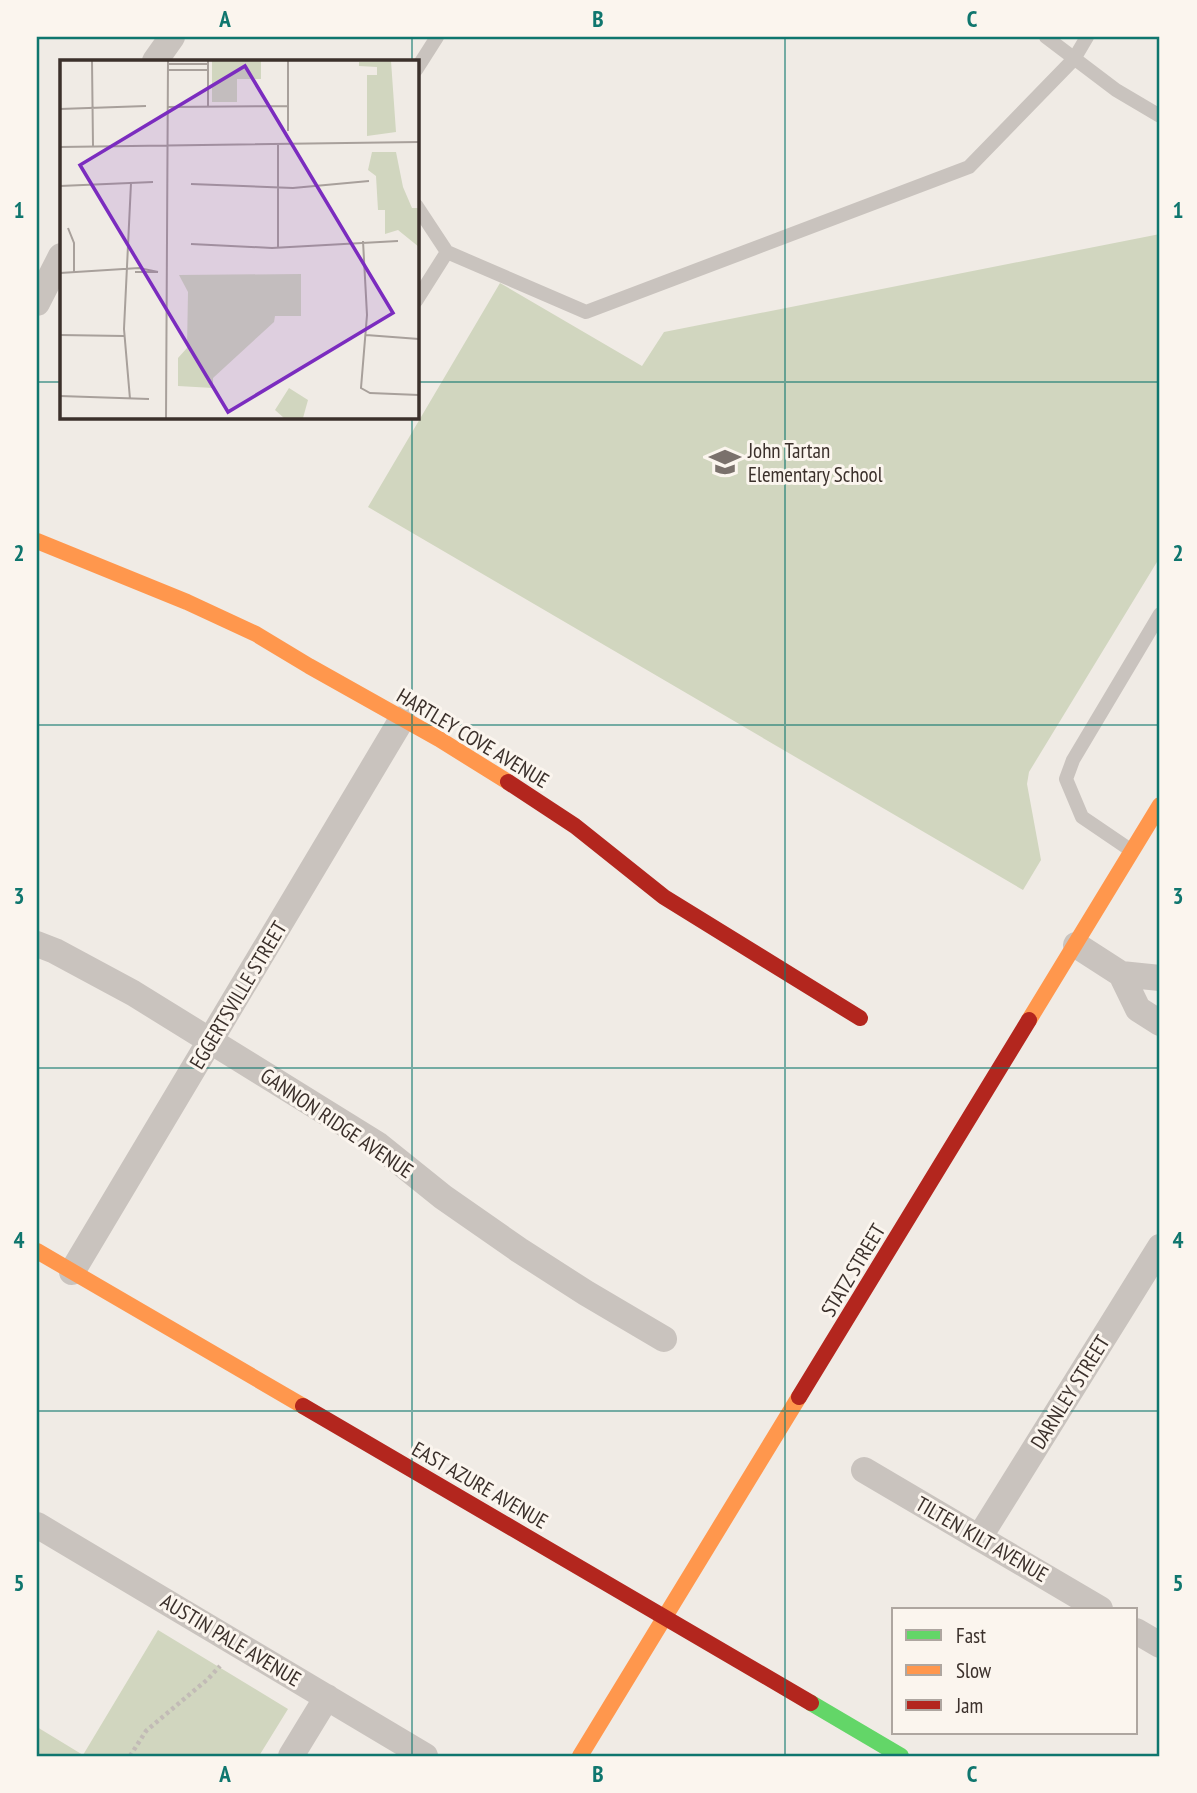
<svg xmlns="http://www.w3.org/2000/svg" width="1197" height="1793" font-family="'PT Sans Narrow',sans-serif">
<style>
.green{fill:#d1d6bf}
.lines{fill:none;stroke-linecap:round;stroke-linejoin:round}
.path{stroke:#c2bbb6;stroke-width:4.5;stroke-dasharray:3.5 3.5;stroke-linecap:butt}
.lane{stroke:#c9c3be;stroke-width:14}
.street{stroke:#c9c3be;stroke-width:26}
.fast{stroke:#63d668;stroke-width:16}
.slow{stroke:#ff974d;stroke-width:16}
.jam{stroke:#b3261e;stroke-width:16}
.grid{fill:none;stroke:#0f766e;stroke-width:2;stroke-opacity:0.55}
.labels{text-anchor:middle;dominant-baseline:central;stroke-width:6;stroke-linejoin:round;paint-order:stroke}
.poi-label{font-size:21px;fill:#3b302b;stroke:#fbf5ee;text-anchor:start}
.street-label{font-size:21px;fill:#3b302b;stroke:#fbf5ee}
.inset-road{fill:none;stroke:#a8a09b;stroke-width:2}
.view{fill:#7b2cbf;fill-opacity:0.15;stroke:#7b2cbf;stroke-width:3.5}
.inset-edge{fill:none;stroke:#3b302b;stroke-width:3.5}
.neatline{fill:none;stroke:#0f766e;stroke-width:2.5}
.grid-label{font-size:23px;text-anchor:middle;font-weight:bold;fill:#0f766e}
</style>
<rect width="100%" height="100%" fill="#f0ebe5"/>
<!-- green -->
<path class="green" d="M1160 234V557L1029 772 1027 784 1041 860 1023 890 368 507 500 283 642 366 664 332Z
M158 1630 288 1709 259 1756H37V1727L83 1755Z"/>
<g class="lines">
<!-- path -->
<path class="path" d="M130 1756 146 1731 208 1679 220 1666"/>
<!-- lane -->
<path class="lane" d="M1046 37 1116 90 1160 116
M416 70 437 37
M416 205 447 252 416 301
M447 252 586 312 969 167 1074 59 1087 37
M1132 851 1082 817 1066 779 1073 760 1160 614"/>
<!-- street -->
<path class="street" d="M155 61 172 37
M37 303 61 256
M37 944 55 951 133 993 377 1144 443 1197 519 1250 586 1293 664 1339
M1076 945 1121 974 1160 978
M1121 974 1138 1009 1160 1023
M72 1272 402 719
M864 1470 1100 1609
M37 1525 425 1756
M979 1538 1160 1247
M1136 1631 1160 1645
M291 1756 327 1697"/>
<!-- fast -->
<path class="fast" d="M811 1703 901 1756"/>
<!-- slow -->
<path class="slow" d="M37 541 187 602 256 634 309 666 439 739 508 782
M1029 1020 1160 805
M37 1251 303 1406
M580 1756 799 1397"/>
<!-- jam -->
<path class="jam" d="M508 782 575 826 664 897 860 1018
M799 1397 1029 1020
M303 1406 811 1703"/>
</g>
<!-- grid -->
<path class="grid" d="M412 37V61M785 37V1756M37 382H61M416 382H1160M412 416V1756M37 725H1160M37 1068H1160M37 1411H1160"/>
<!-- icons -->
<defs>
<symbol id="school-bare" viewBox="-9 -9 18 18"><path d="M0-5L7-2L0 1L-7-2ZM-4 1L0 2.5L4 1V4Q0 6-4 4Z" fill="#7a716c" stroke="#fbf5ee" stroke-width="2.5" paint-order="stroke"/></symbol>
</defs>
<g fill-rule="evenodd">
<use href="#school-bare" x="703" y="440" width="44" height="44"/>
</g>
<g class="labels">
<!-- poi labels -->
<g class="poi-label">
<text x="748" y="450">John Tartan<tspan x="748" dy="24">Elementary School</tspan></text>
</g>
<!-- street labels -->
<g class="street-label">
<text transform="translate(473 738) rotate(31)">HARTLEY COVE AVENUE</text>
<text transform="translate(238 995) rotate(-59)">EGGERTSVILLE STREET</text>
<text transform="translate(337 1123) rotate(34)">GANNON RIDGE AVENUE</text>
<text transform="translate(853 1270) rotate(-59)">STATZ STREET</text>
<text transform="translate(1070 1392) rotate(-58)">DARNLEY STREET</text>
<text transform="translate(480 1485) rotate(30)">EAST AZURE AVENUE</text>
<text transform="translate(982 1539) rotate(30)">TILTEN KILT AVENUE</text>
<text transform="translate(231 1640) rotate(31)">AUSTIN PALE AVENUE</text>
</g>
</g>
<!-- overview -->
<g transform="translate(60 60)">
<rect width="359" height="359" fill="#f0ebe5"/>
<path d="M152 1H201V19H177V42H152ZM331 1 336 72 307 76V15H317V7L299 6V2ZM312 92H336L343 127 352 148H359V187L338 170 325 174V150H318L316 116 308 110ZM241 214V256H215L214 262 153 318V328L118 326V298L127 288 128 232 119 215ZM229 328 248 340 243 358H224L215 350Z" fill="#d1d6bf"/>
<path class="inset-road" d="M32 1 33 86M148 1V47M108 4H148M108 10H148M108 47 228 46M0 49 86 46M228 71V1M218 84V188M0 87 359 82M131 124 233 128 309 121M0 126 93 122M8 168 14 183V212M303 181 307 255 301 328 310 333 359 335M131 184 212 188 338 181M75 212H98M0 213 79 208 98 212M0 275 64 276M306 275 359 279M0 336 89 339M70 339 64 269 71 123M106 358 108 1"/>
<path class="view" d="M185 6 333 253 168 352 20 105Z"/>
<rect width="359" height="359" class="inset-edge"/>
</g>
<!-- border -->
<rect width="1197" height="1793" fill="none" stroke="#fbf5ee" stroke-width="77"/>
<!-- legend -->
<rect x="892" y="1608" width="245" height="126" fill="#fbf5ee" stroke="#aea6a0" stroke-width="2"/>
<rect x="906" y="1630" width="35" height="10" fill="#63d668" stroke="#aea6a0" stroke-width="2"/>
<text x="956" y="1643" font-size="21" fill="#3b302b">Fast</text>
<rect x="906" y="1665" width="35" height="10" fill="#ff974d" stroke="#aea6a0" stroke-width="2"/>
<text x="956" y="1678" font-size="21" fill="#3b302b">Slow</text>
<rect x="906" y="1700" width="35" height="10" fill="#b3261e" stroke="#aea6a0" stroke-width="2"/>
<text x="956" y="1713" font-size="21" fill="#3b302b">Jam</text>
<rect x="38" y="38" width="1120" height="1717" class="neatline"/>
<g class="grid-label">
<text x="225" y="27">A</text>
<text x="598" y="27">B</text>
<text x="972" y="27">C</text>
<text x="19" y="218">1</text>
<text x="1178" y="218">1</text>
<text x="19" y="561">2</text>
<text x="1178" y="561">2</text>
<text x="19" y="904">3</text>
<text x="1178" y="904">3</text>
<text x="19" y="1248">4</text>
<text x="1178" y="1248">4</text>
<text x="19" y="1591">5</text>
<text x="1178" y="1591">5</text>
<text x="225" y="1782">A</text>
<text x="598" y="1782">B</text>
<text x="972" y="1782">C</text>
</g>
</svg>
